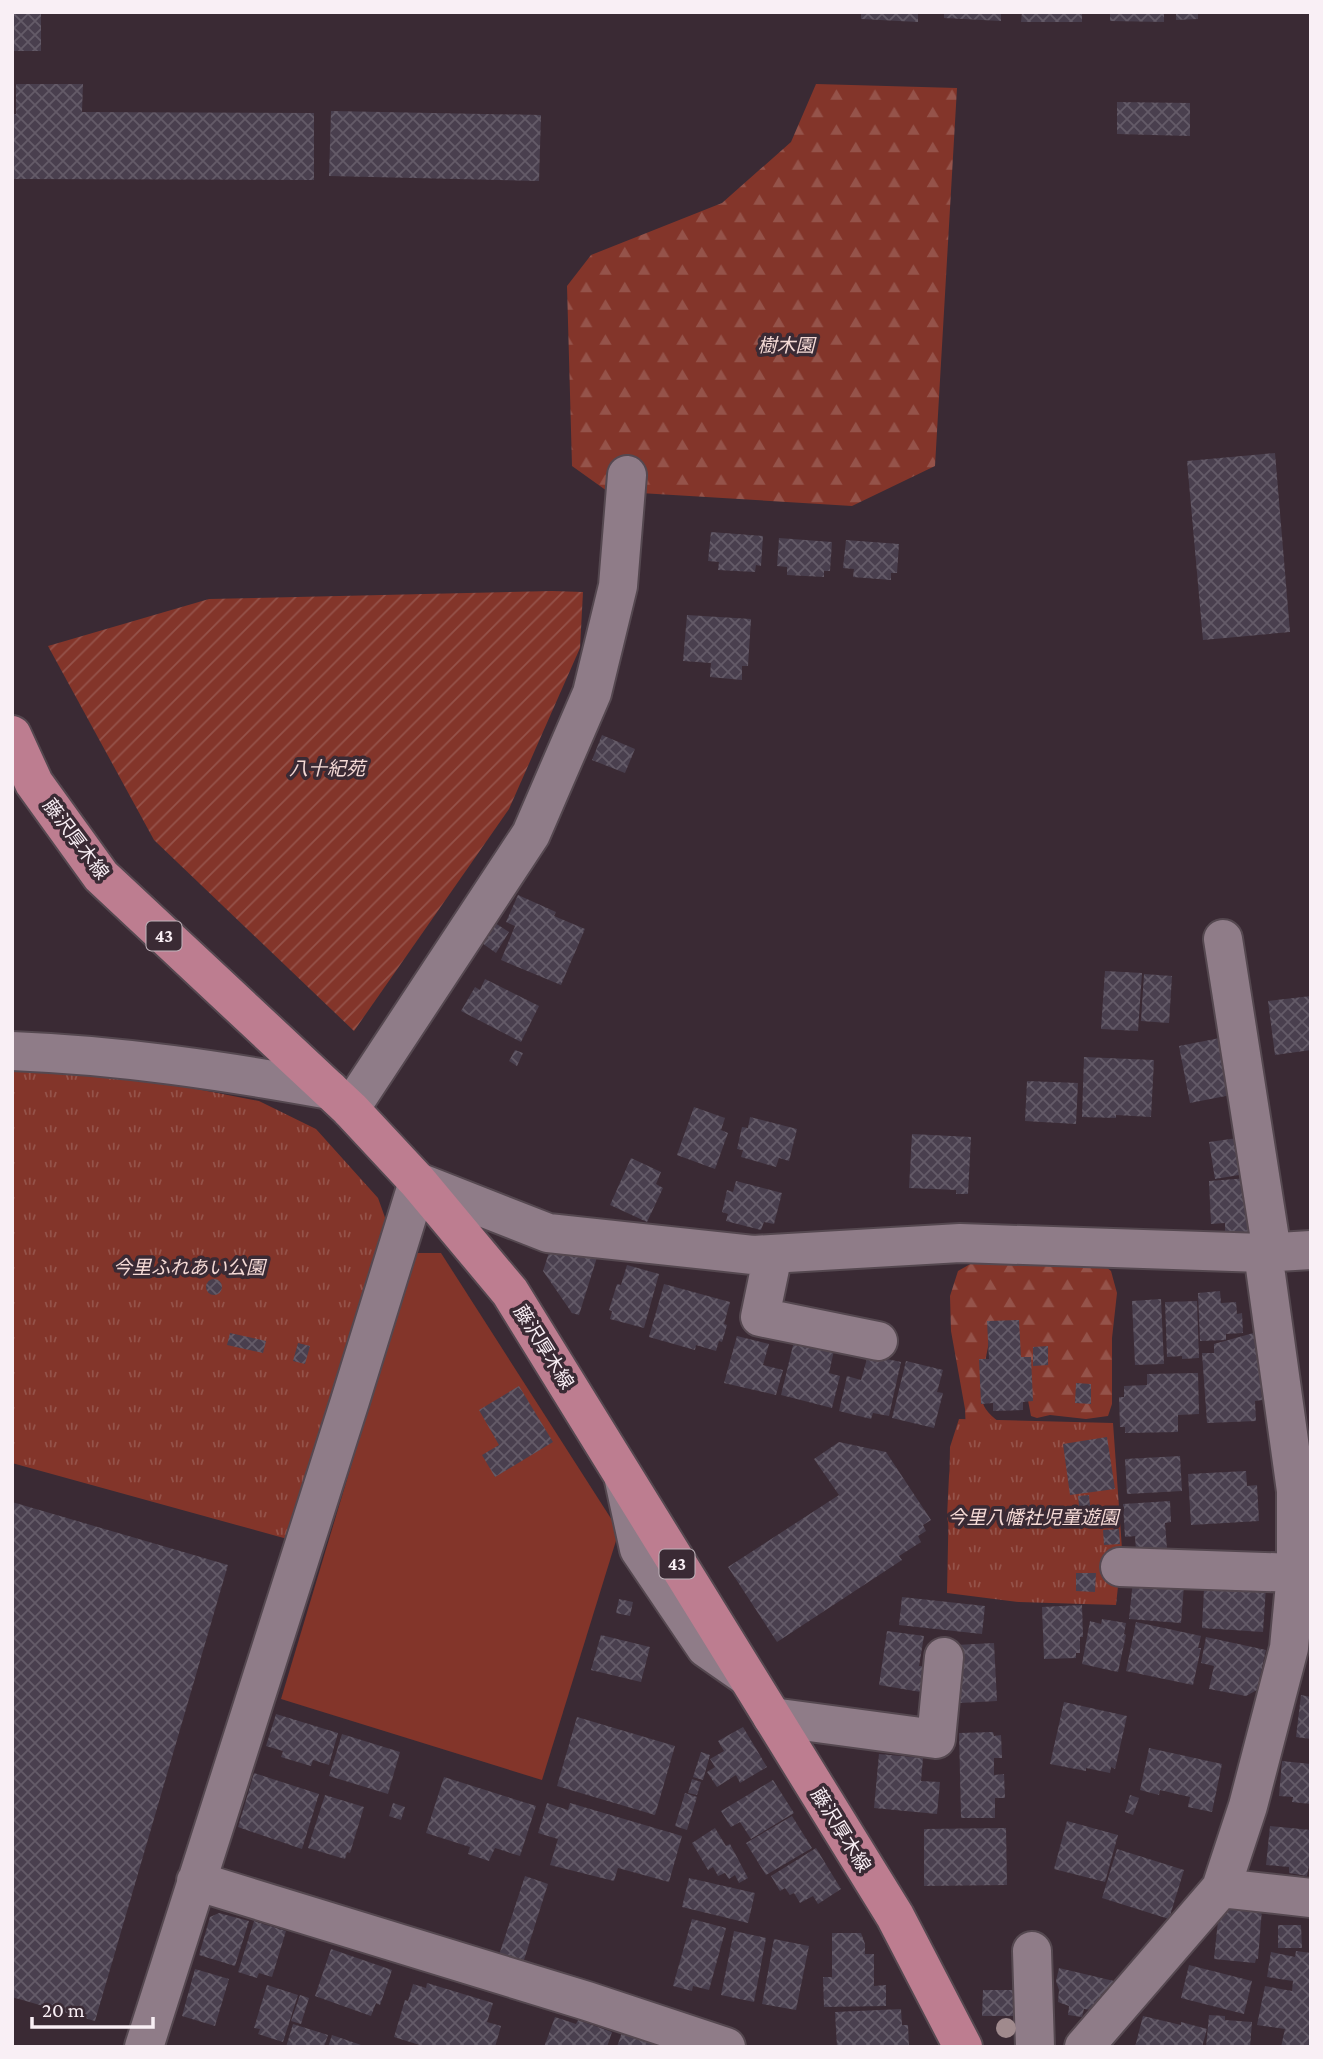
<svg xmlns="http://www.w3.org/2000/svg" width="1323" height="2059" font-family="'Crimson Pro','Noto Sans JP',serif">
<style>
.grass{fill:#83352a}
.forest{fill:url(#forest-firs)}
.park{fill:url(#park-tufts)}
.garden{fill:url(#garden-furrows)}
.building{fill:url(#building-cross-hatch)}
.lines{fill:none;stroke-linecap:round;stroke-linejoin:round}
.minor-casing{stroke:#554850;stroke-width:42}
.major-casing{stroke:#554850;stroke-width:42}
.minor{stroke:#8f7c88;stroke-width:38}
.major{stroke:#bd7d90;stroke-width:38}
.tree{fill:#a08a8d}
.labels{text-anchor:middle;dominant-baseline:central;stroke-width:7;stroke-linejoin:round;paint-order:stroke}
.shield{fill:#3a2a34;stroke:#c0b4bb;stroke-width:2}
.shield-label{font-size:18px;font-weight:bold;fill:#f9eff5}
.park-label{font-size:19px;font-style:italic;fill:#f4d9d5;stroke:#3a2a34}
.street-label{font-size:19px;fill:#f9eff5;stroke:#3a2a34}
</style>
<defs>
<pattern id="forest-firs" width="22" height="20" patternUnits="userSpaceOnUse" patternTransform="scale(1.75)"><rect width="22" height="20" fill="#83352a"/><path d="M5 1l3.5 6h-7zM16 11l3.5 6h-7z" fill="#95534a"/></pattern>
<pattern id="park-tufts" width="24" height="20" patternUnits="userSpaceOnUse" patternTransform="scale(1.75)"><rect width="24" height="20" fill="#83352a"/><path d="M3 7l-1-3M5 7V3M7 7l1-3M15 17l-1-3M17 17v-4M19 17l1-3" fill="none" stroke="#95534a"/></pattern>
<pattern id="garden-furrows" width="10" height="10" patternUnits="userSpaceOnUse" patternTransform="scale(1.75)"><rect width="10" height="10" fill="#83352a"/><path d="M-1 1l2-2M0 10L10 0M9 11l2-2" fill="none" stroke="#95534a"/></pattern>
<pattern id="building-cross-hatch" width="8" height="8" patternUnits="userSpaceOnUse" patternTransform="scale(1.75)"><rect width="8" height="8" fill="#493f4e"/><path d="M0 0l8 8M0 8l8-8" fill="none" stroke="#645b68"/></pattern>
</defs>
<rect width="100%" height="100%" fill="#3a2a34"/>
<!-- grass -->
<path class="grass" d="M415 1253H441L619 1531 542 1780 281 1699Z"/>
<!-- forest -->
<path class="forest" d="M816 84 957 88 935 466 852 506 607 491 572 466 567 286 591 255 722 203 791 142Z
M979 1259H1096L1111 1271 1117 1293 1112 1338V1404L1108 1416 1086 1419 1050 1415 1037 1418 1031 1416 1027 1395 990 1334C988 1356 976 1387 984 1406 988 1415 1001 1423 1009 1429L954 1551 947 1517 949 1476 954 1451 966 1433 965 1409 951 1331 950 1296 958 1271Z"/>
<!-- park -->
<path class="park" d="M12 1069 135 1077 259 1101 316 1129 378 1198 387 1223 291 1540 12 1463Z
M959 1419 1113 1423 1122 1549 1116 1605 1019 1602 947 1593 950 1447Z"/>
<!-- garden -->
<path class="garden" d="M552 591 583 592 580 648 509 809 354 1031 154 840 48 646 209 599Z"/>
<!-- building -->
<path class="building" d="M12 12H41V51H12Z
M861 12H918V22L861 19Z
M944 12H1001V21L944 18Z
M1022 12H1082V22H1021Z
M1110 12H1164V22L1110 21Z
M1176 12H1198V19L1176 20Z
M16 84H83L82 112 314 113V180L12 179V114H16Z
M1117 102 1190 103V136L1117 134Z
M331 111 541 115 539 181 329 176Z
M1275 453 1290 632 1203 640 1187 461Z
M711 532 763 536 761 566 756 565 755 572 718 570 719 562 708 561Z
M779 538 832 542 830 571H824V577L787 575V567L777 566Z
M846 540 899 544 897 573H891V580L853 577 854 569 843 568Z
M687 615 751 619 748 666H742V680L710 677 711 663 683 661Z
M602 735 635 749 625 773 592 760Z
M518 895 556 912 554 916 585 929 561 985 501 960 515 926 506 922Z
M495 923 509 932 496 953 482 943Z
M1105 971 1142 973 1138 1031 1101 1029Z
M1144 974 1172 976 1169 1023 1141 1021Z
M485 979 539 1006 521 1042 461 1011 475 987 480 990Z
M1311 996V1050L1275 1055 1268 1001Z
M1225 1037 1236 1094 1190 1103 1179 1046Z
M515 1050 523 1053 517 1066 509 1061Z
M1084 1057 1154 1060 1151 1117 1116 1115V1118L1082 1117Z
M1027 1081 1078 1083 1076 1124 1025 1121Z
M694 1107 725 1118 721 1130 728 1133 715 1169 677 1155Z
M750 1117 797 1129 789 1161 779 1158 776 1167 741 1157 743 1150 737 1149 742 1127 748 1128Z
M912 1134 971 1137 968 1194H956V1190L909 1188Z
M1245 1137 1251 1173 1215 1179 1209 1142Z
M631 1158 661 1172 656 1184 663 1188 647 1222 610 1205Z
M1249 1178 1252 1233 1225 1235V1223L1211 1224 1209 1181Z
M736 1181 782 1193 774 1224 764 1222 761 1230 726 1221 728 1214 722 1212 727 1190 733 1192Z
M554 1237 599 1251 579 1315 572 1313 543 1271Z
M627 1265 659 1274 644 1328 610 1319 612 1311 609 1310 617 1284 621 1285Z
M206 1287a8 8 0 1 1 16 0a8 8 0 1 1-16 0Z
M664 1284 730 1302 724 1324 727 1325 722 1342 719 1341 716 1351 696 1345 695 1350 649 1337Z
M1220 1291 1221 1303 1236 1302 1237 1314 1242 1313 1243 1333 1226 1334V1340L1200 1341 1198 1293Z
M1161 1299 1164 1364 1135 1365 1132 1301Z
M1197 1301 1199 1358 1182 1359V1356L1167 1357 1165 1302Z
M1019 1320 1021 1357H1031L1033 1401 1023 1402V1410L993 1411V1403L981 1404 979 1359H989L987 1321Z
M1257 1332 1262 1400 1255 1401 1256 1421 1207 1423 1202 1353H1214V1344Z
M230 1333 266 1341 263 1353 227 1345Z
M737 1336 769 1344 763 1365 783 1370 776 1395 724 1383Z
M795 1337 835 1346 829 1373 840 1376 832 1408 781 1395Z
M298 1343 310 1346 305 1364 293 1361Z
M1048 1346V1365L1033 1366V1347Z
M868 1355 901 1362 889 1416 873 1413 871 1419 839 1411 847 1376 861 1380Z
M906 1361 943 1370 937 1392 943 1393 934 1428 892 1418Z
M1198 1373 1199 1414 1178 1415V1432L1125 1433V1427H1120L1119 1397H1124V1386L1147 1385V1374Z
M1076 1383 1091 1384V1404L1075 1403Z
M519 1386 553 1442 495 1477 482 1455 499 1445 479 1410Z
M1107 1437 1115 1489 1070 1495 1063 1444Z
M839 1442 886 1452 931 1520 923 1525 926 1531 918 1536 921 1542 899 1556 902 1560 777 1642 728 1567 839 1495 814 1459Z
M1180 1456 1182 1491 1127 1494 1125 1459Z
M1246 1471 1247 1486 1257 1485 1259 1521 1191 1525 1188 1474Z
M1089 1495 1092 1525 1081 1526 1078 1496Z
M1170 1501 1171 1522 1165 1523 1167 1549 1136 1551 1135 1536 1125 1537 1123 1504Z
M12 1502 228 1565 95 2021 12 1997Z
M1119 1529 1120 1544 1104 1545 1103 1530Z
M1076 1573H1096L1095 1592 1076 1591Z
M1133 1581 1184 1585 1181 1623 1129 1619Z
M1266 1587 1263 1632 1202 1628 1204 1589Z
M902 1597 985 1606 982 1634 899 1625Z
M619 1599 633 1602 630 1616 616 1613Z
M1082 1605 1083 1637H1080V1653H1076V1658L1044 1659 1042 1607Z
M1102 1619 1126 1623 1124 1634 1126 1635 1118 1672 1082 1664 1090 1621 1101 1624Z
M1136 1622 1201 1636 1198 1648H1201L1193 1685 1126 1671Z
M887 1631 924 1636 919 1666H925L921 1692 879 1685Z
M601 1635 650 1647 641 1682 591 1670Z
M1206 1637 1266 1650 1257 1690 1246 1696 1209 1689 1214 1666 1201 1663Z
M994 1643 997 1701 960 1703 956 1645Z
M1301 1695 1311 1697V1739L1296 1737Z
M1064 1702 1127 1716 1115 1769 1111 1767 1110 1773 1086 1768V1771L1050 1764Z
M276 1714 338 1733 329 1765 313 1760 311 1766 281 1757 283 1751 266 1746Z
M577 1717 675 1746 655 1815 557 1786Z
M743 1727 767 1767 740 1783 736 1775 717 1787 707 1772 715 1767 710 1759 724 1751 718 1741Z
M993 1732 994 1736 1001 1735 1002 1758H994V1775L1004 1774 1005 1798H995V1818H961L959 1733Z
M342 1734 400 1752 388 1794 329 1776Z
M1149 1748 1222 1764 1212 1812 1188 1807 1190 1797 1160 1790 1159 1795 1140 1790Z
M701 1752 710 1755 703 1780 693 1777Z
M879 1754 923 1758 921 1781 940 1782 937 1814 874 1808Z
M1282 1761 1311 1764V1804L1292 1802 1293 1797 1279 1796Z
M254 1773 319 1794 302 1849 238 1827Z
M444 1777 536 1806 520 1856 495 1848 489 1861 468 1854 470 1847 426 1833Z
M692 1779 701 1782 697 1795 688 1793Z
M773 1780 794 1813 751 1839 740 1822 731 1827 721 1811Z
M685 1793 697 1797 687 1830 675 1826Z
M325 1795 364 1807 350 1853 347 1852 345 1859 308 1848Z
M1130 1795 1139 1798 1133 1815 1125 1812Z
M393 1803 405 1807 401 1820 389 1816Z
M547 1803 568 1810 570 1803 682 1836 669 1882 618 1868 614 1881 550 1865 558 1839 538 1833Z
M792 1816 812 1848 766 1875 746 1843Z
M1067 1821 1118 1835 1105 1882 1054 1869Z
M1270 1826 1311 1830V1854L1307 1876 1289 1873V1867L1266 1865Z
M715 1828 726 1846 730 1844 748 1878 739 1883 735 1875 729 1879 725 1873 718 1876 713 1867 708 1870 692 1843Z
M1006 1828 1007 1885 924 1886V1829Z
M816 1848 841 1889 818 1904 813 1896 800 1903 794 1893 790 1895 785 1888 780 1891 771 1876Z
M1117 1849 1184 1870 1169 1919 1102 1898Z
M525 1876 548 1884 523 1963 499 1955Z
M689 1878 755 1893 748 1923 682 1907Z
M1227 1906 1262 1909 1258 1959H1256L1255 1963 1214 1959 1219 1911 1227 1912Z
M219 1913 249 1921 235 1966 199 1955 210 1917Z
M692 1919 726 1928 709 1990 693 1986 692 1991 673 1986Z
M254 1921 286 1931 272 1977 259 1973 257 1978 238 1972Z
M1278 1925H1301L1302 1948H1278Z
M734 1931 766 1938 754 2002 721 1995Z
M832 1933H861L865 1944V1954H874V1986L886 1985V2006L824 2007 823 1977H832Z
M774 1939 809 1946 796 2010 762 2004Z
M331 1949 392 1970 380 2005 376 2003 371 2016 315 1996Z
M1296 1951 1311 1953V2047H1281L1285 2029 1257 2025 1265 1986 1292 1991 1293 1981 1267 1977 1271 1952 1295 1957Z
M1189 1965 1252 1981 1244 2014 1181 1998Z
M1059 1968 1114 1981 1112 1997 1101 2011 1084 2009 1082 2017 1068 2015 1069 2006 1058 2002 1059 1990 1056 1981Z
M195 1969 229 1979 215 2026 182 2016Z
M427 1983 493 2003 487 2022 501 2026 495 2047H426L394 2037 405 2000 408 2001 413 1984 426 1988Z
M267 1985 298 1995 283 2042 258 2034 260 2029 254 2028Z
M983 1990H1014V2016H982Z
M300 1995 309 1998 301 2024 291 2021Z
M901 2009 902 2025H908L909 2047H837L835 2012Z
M1209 2015 1225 2016V2020L1252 2022 1250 2047H1206Z
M1143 2016 1181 2025V2022L1207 2029 1202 2047H1135Z
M555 2017 576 2024 578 2020 612 2032 607 2047H544Z
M293 2024 328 2035 324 2047H286Z
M622 2032 662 2046V2047H617Z
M332 2035 364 2046V2047H328Z"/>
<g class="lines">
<defs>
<path id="minor" d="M1223 939 1272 1252
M12 1051C119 1055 225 1071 330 1090
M350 1109 531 834 592 693 618 586 627 475
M773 1254 760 1317 878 1341
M624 1480 639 1549 706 1648 746 1676
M1120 1567 1296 1573
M772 1717 936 1739 944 1657
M196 1881 587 2001 726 2047
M1221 1888 1311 1898
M1032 1951 1035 2047
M144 2047 350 1401 418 1182 548 1233 753 1255 960 1243 1263 1253 1311 1250
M1084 2047 1221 1888 1248 1806 1289 1648 1296 1573V1491L1263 1253"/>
<path id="major" d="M12 735 34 783 101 876 350 1109 418 1182 510 1292 895 1916 963 2047"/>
</defs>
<!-- minor casing -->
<use href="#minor" class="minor-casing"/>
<!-- major casing -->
<use href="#major" class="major-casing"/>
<!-- minor -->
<use href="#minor" class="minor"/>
<!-- major -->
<use href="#major" class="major"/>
</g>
<!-- trees -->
<circle class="tree" cx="1006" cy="2028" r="10"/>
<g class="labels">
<!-- shield labels -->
<g class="shield">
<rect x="146.5" y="921.5" width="35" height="29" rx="5"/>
<rect x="659.5" y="1549.5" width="35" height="29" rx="5"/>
</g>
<g class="shield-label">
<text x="164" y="936">43</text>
<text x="677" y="1564">43</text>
</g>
<!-- park labels -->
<g class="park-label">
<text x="786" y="345">樹木園</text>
<text x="327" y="768">八十紀苑</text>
<text x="189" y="1267">今里ふれあい公園</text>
<text x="1033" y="1517">今里八幡社児童遊園</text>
</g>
<!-- street labels -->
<g class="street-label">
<text transform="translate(76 839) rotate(53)">藤沢厚木線</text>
<text transform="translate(544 1347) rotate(58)">藤沢厚木線</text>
<text transform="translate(841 1830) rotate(58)">藤沢厚木線</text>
</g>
</g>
<!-- border -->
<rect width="1323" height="2059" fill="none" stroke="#f9eff5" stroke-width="28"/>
<!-- scale -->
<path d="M32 2017v10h121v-10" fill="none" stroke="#f9eff5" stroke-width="3.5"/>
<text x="42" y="2017" font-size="21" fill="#f9eff5" stroke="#3a2a34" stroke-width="5" paint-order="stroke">20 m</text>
</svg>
